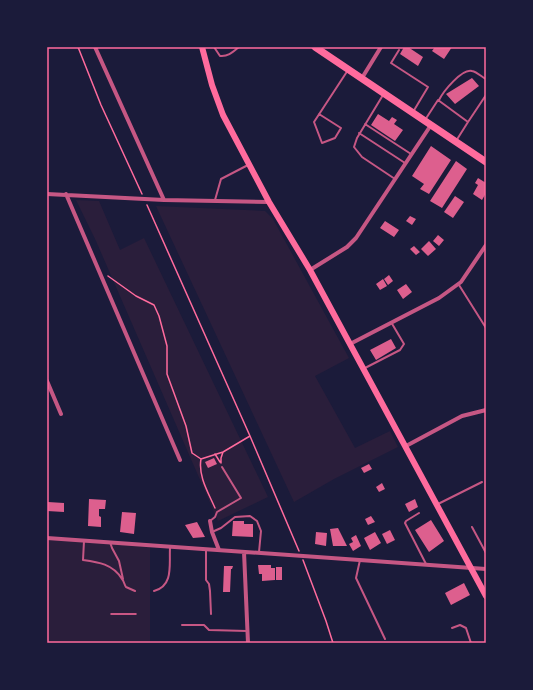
<svg xmlns="http://www.w3.org/2000/svg" width="533" height="690" font-family="'Nunito Sans',sans-serif">
<style>
.green{fill:#2a1e3b}
.building{fill:#dd5f8e}
.lines{fill:none;stroke-linecap:round;stroke-linejoin:round}
.path{stroke:#ff6b9d;stroke-width:1.5}
.service{stroke:#c65784;stroke-width:2}
.minor{stroke:#c65784;stroke-width:4}
.secondary{stroke:#ff6b9d;stroke-width:6}
.trunk{stroke:#ff6b9d;stroke-width:7}
.neatline{fill:none;stroke:#ff6b9d;stroke-width:1.5}
</style>
<rect width="100%" height="100%" fill="#1b1b3a"/>
<!-- green -->
<path class="green" d="M76 200 99 201 120 250 144 238 268 497 218 521 96 241Z
M156 206 265 211 273 219 349 358 315 376 355 448 390 431 398 447 334 479 294 502Z
M47 538 150 545V643H47Z"/>
<!-- building -->
<path class="building" d="M404 47H408L423 57 418 66 400 54Z
M435 47H452L444 59 432 51Z
M472 78 479 86 455 104 446 94Z
M378 114 389 121 392 117 397 120 394 124 403 130 395 141 371 125Z
M431 146 451 160 429 194 420 189 424 184 412 176Z
M456 161 467 169 442 208 430 201Z
M478 178 486 183V193L482 200 473 194 478 185 475 183Z
M455 196 464 202 453 218 444 212Z
M410 216 416 219 412 225 406 221Z
M385 221 399 230 394 237 380 228Z
M438 235 444 240 439 246 433 241Z
M429 241 436 249 428 256 421 249Z
M414 246 420 252 416 255 410 249Z
M389 275 393 281 388 285 384 279Z
M383 279 387 286 380 290 376 284Z
M406 284 412 292 403 299 397 290Z
M391 339 396 348 376 360 370 350Z
M214 458 217 464 208 468 205 462Z
M369 464 372 469 364 473 361 468Z
M382 483 385 489 379 492 376 487Z
M89 499 106 500 105 509H99V516L101 517V527L88 526Z
M415 499 418 507 409 512 405 504Z
M48 502 64 503V512L47 511Z
M122 512 136 513 134 534 120 532Z
M371 516 375 522 368 525 365 519Z
M431 520 444 541 429 552 415 530Z
M233 521H244V524H253V537L232 536Z
M197 522 205 537 193 538 185 525Z
M338 528 347 546H333L330 529Z
M390 530 395 540 387 544 382 534Z
M316 532 327 533 326 546 315 544Z
M375 532 381 543 370 550 364 538Z
M356 535 361 546 353 551 349 544 353 542 351 538Z
M258 565H271V568H275V580L262 581V574H259Z
M224 566H233L232 569H231L230 592H223Z
M276 567H282V580H276Z
M464 583 470 595 451 605 445 593Z"/>
<g class="lines">
<!-- path -->
<path class="path" d="M78 47 101 105 142 194
M147 205 250 436 299 551
M108 276 136 296 154 305 159 316 167 346V374L186 426 192 453 201 459 223 452 250 436
M215 454 220 462
M201 459C198 476 208 492 215 508
M221 463V458L223 452
M303 560 326 621 333 643
M111 614H136"/>
<!-- service -->
<path class="service" d="M214 47 220 56C228 57 233 52 239 47
M399 50 391 63 428 87 413 112
M383 95 357 138 354 147 362 157 395 179
M439 100C443 92 462 68 472 71 477 72 482 77 486 79
M319 114 341 128 335 138 322 143 314 122 348 70
M425 120 438 100 468 122 456 141
M468 122 486 95
M365 124 411 154
M359 133 405 163
M215 200 221 179 248 165
M459 285 486 328
M365 368 400 350 404 344 391 322
M438 504 482 482
M419 513 406 521 405 523 426 564
M210 521 215 517 217 512 241 498 222 467
M472 527 486 553
M212 532 221 528 235 517 250 516 257 521 261 531 259 552
M84 541 83 560C98 562 113 564 122 579 124 581 124 584 126 587L135 591
M110 542 112 548 119 561 123 579
M206 549V580L209 584 210 591 211 614
M360 560 356 578 385 639
M154 591C174 586 169 564 170 548
M182 625H204L209 630 247 631
M452 628 460 625 466 628 471 643"/>
<!-- minor -->
<path class="minor" d="M95 47 164 200
M362 78 381 47
M47 194 164 200 269 202
M66 194 180 460
M310 270 347 247 356 238 431 125
M350 344 439 298 461 282 486 245
M47 381 61 414
M406 446 462 416 486 410
M210 521 212 532 219 550
M47 538 486 569
M244 552 248 643"/>
<!-- secondary -->
<path class="secondary" d="M202 47 212 85 223 115 269 202 310 270 486 596"/>
<!-- trunk -->
<path class="trunk" d="M315 47 486 162"/>
</g>
<!-- border -->
<rect width="533" height="690" fill="none" stroke="#1b1b3a" stroke-width="96"/>
<rect x="48" y="48" width="437" height="594" class="neatline"/>
</svg>
